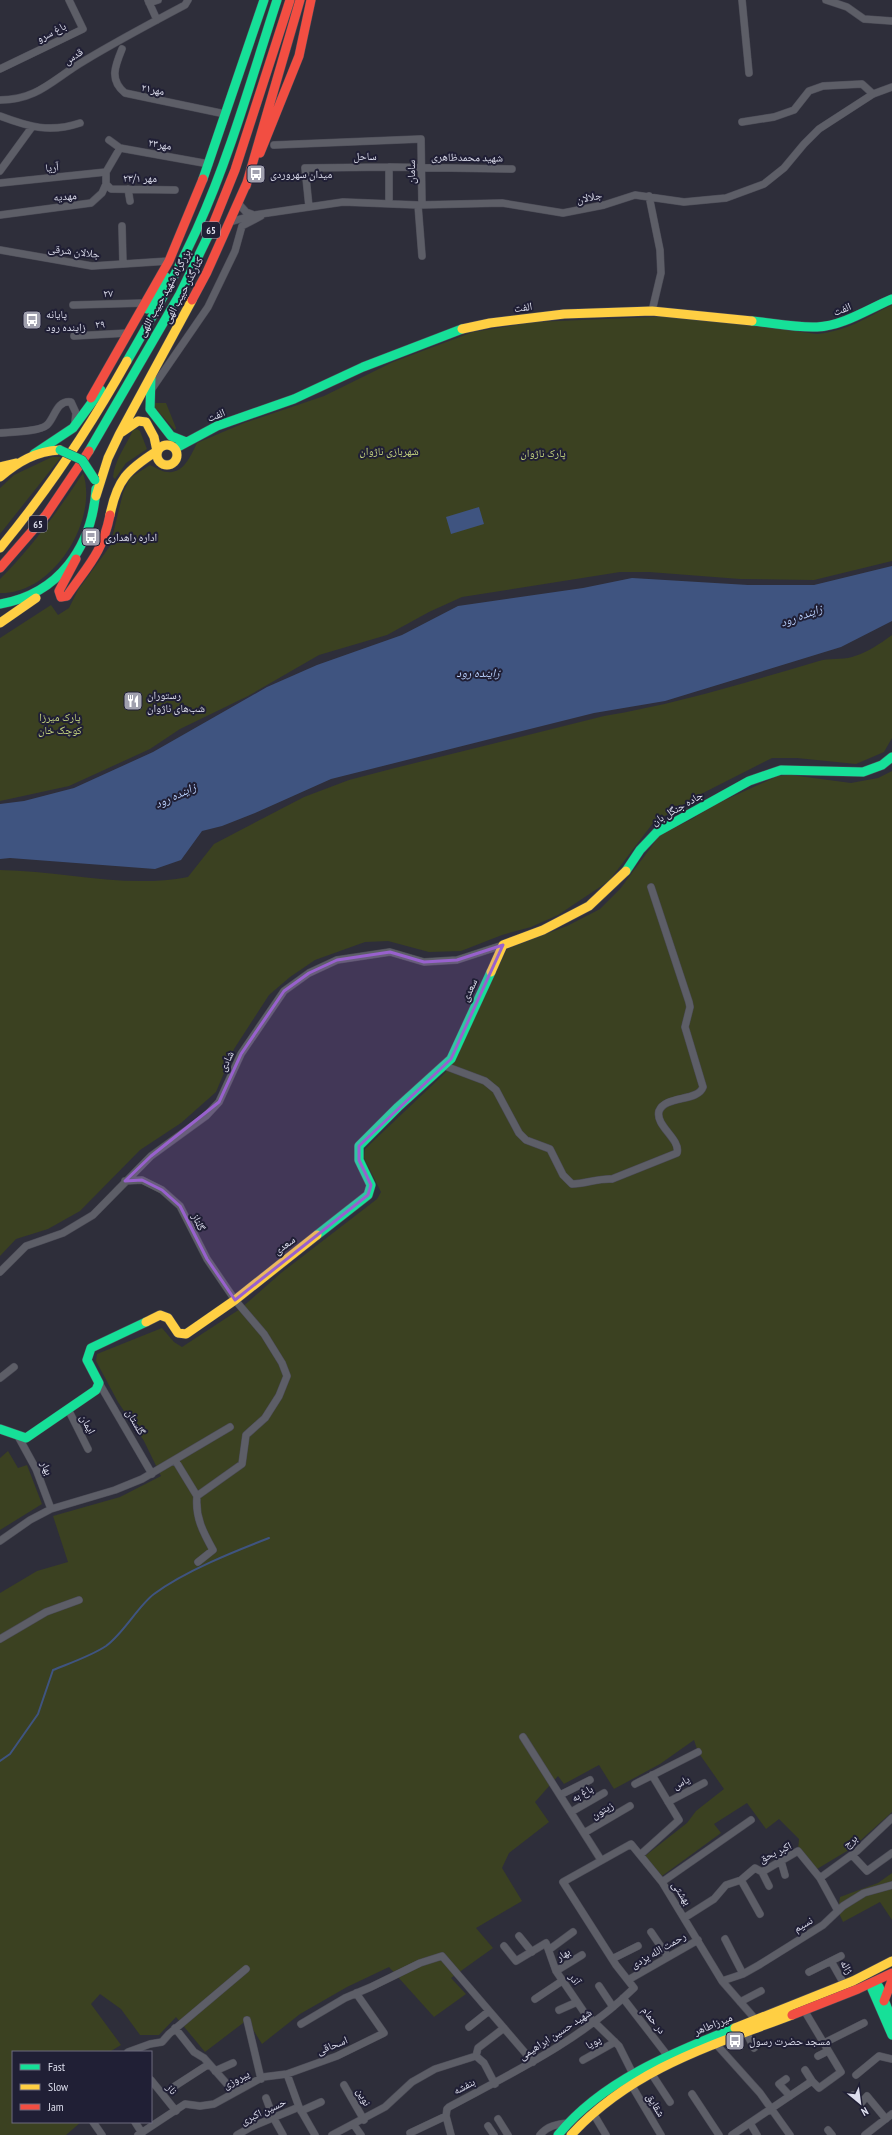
<svg xmlns="http://www.w3.org/2000/svg" width="892" height="2135" font-family="'PT Sans Narrow','Noto Naskh Arabic',sans-serif">
<style>
.green{fill:#3b4121}
.water{fill:#3f5480}
.lines{fill:none;stroke-linecap:round;stroke-linejoin:round}
.stream{stroke:#3f5480;stroke-width:2}
.street-casing{stroke:#4b4b56;stroke-width:8}
.fast-casing{stroke:#4b4b56;stroke-width:10}
.slow-casing{stroke:#4b4b56;stroke-width:10}
.jam-casing{stroke:#4b4b56;stroke-width:10}
.street{stroke:#5d5e67;stroke-width:7}
.fast{stroke:#16e098;stroke-width:9}
.slow{stroke:#ffcf43;stroke-width:9}
.jam{stroke:#f24e42;stroke-width:9}
.fast-bridge-casing{stroke:#4b4b56;stroke-width:10;stroke-linecap:butt}
.fast-bridge{stroke:#16e098;stroke-width:9}
.marked{fill:#9861cd;fill-opacity:0.2;stroke:#9861cd;stroke-width:3;stroke-linejoin:round}
.labels{text-anchor:middle;dominant-baseline:central;stroke-width:4;stroke-linejoin:round;paint-order:stroke}
.shield{fill:#201f35;stroke:#a4a5b6;stroke-width:1}
.shield-label{font-size:10px;font-weight:bold;fill:#dddeed}
.street-label{font-size:11px;fill:#dddeed;stroke:#201f35}
.poi-label{font-size:11px;fill:#dddeed;stroke:#201f35;text-anchor:start}
.park-label{font-size:11px;fill:#c6d67f;stroke:#201f35}
.water-label{font-size:12px;font-style:italic;fill:#b9d0fd;stroke:#201f35}
</style>
<rect width="100%" height="100%" fill="#2e2e3a"/>
<!-- green -->
<path class="green" d="M892 305V561L814 580 740 579 649 572H620L462 597 429 612 387 635 319 655 248 696 180 729 150 749 69 786 0 801V638L51 605 58 615 69 608 78 590 110 546 123 493 130 478 150 465C155 467 162 472 167 472 184 474 191 455 197 443L244 423 324 396 393 362 473 332 534 322 676 316 817 334C850 330 863 319 892 305Z
M155 403H166L176 428 175 430 155 408Z
M137 429 140 431 147 449 126 463 115 479 113 477C114 461 127 444 133 430Z
M52 457H61L0 534V488L14 475Z
M83 473C99 520 53 595 0 593V579C32 547 58 511 83 473Z
M892 635V738L884 752 856 764 797 758H772L705 792 653 823 609 881 558 915 531 927 502 935 461 951 429 952 388 941 365 942 315 960 290 977 269 995 234 1049 216 1092 181 1123 140 1150 80 1211 48 1229 16 1239 0 1256V870C63 871 126 889 188 877L214 844 304 797 349 780 395 768 604 716C677 704 748 682 819 661 829 658 841 660 852 657 866 653 880 644 892 635Z
M892 771V1812L852 1848 817 1869 798 1851 799 1839 779 1819 766 1829 747 1803 714 1824 721 1833 662 1876 645 1856 687 1823 696 1811 724 1789 698 1752 694 1740 660 1764 614 1789 599 1765 564 1784 558 1776 535 1802 549 1822 509 1853 502 1868 522 1901 476 1928 493 1948 451 1978 466 1994 434 2017 389 1967 347 1987 300 2014 262 2044 247 2020 205 2052 176 2017 159 2035H140L121 2009 100 1994 91 2004 121 2045 111 2051 104 2052H13V2122H81L66 2135H0V1593L37 1571 68 1562 53 1516 120 1497 161 1476 144 1441 118 1402 96 1361 97 1354 162 1328 174 1342 182 1347 240 1309 281 1273 377 1199 381 1192 364 1158 365 1149 445 1073 454 1061 507 949 567 926 600 909 620 889 660 835 692 819 714 805 778 776 791 775 851 783 878 778Z
M8 1451 18 1468 27 1465 42 1504 0 1530V1458Z
M892 1873V1920L880 1902 843 1922 838 1911 840 1897 878 1883Z"/>
<!-- water -->
<path class="water" d="M479 507 484 524 451 534 446 517Z
M892 566V621L841 647 665 701 594 713 331 779 255 813 222 826 202 831 181 860 155 869 10 858 0 859V804L24 801 74 788 153 752 267 687 317 665 402 635 458 606 583 588 632 578 748 585H814Z"/>
<g class="lines">
<!-- stream -->
<path class="stream" d="M0 1761 10 1754 38 1714 53 1670C70 1663 91 1656 106 1646 124 1633 138 1606 154 1594 185 1571 233 1552 269 1538"/>
<defs>
<path id="street" d="M148 0 157 20
M742 0 749 73
M826 0 847 7 864 19 892 21
M149 3 158 0
M122 49C115 66 109 80 125 93L225 114
M0 69 83 29 69 0
M0 100C38 100 53 79 84 61 117 41 151 23 185 5L188 0
M0 116C29 127 50 133 80 123
M742 122 774 117 794 110 809 91 823 86 862 84 873 94
M109 140 120 148 209 164
M274 145 421 139 422 205
M389 167 512 169
M0 171 32 127
M0 183 106 172
M106 184 111 189 175 190
M128 189 130 201
M649 196 660 250 661 273 652 311
M418 205 422 256
M309 207 305 168 389 167V204
M0 215 91 203 102 193 106 184V172L120 148
M254 215 343 202 418 205 502 203 563 213 604 205 635 195 684 202 726 198 764 184 784 168 804 144 819 129 873 94 892 87
M230 222 254 215 246 212 238 203
M122 226 123 264
M0 250 92 266 169 261
M73 305 145 303
M74 336 128 333
M151 390 208 307 235 251 242 226 261 216
M0 433C11 432 39 432 47 425 55 418 56 400 71 402L76 413 75 422
M445 1066 485 1081 496 1090 519 1133 526 1140 550 1149 563 1175 572 1184C586 1184 598 1178 612 1179L677 1153C681 1139 655 1126 659 1111 665 1095 698 1102 703 1087L685 1027 690 1007 689 1002 651 887
M125 1181 142 1180 162 1190 180 1206 207 1259 235 1300 264 1334 282 1363 287 1376 279 1396 265 1418 246 1435 242 1464 197 1496C195 1517 203 1532 213 1550L198 1562
M0 1272 26 1246 63 1233 93 1215 151 1156 206 1116 219 1102 241 1054 284 991 309 973 337 960 390 952 424 962 457 960 503 945
M0 1378 14 1367
M99 1383 152 1474
M68 1409 88 1449
M19 1438 36 1469 51 1509
M175 1460 197 1496
M0 1541 30 1520 51 1509 115 1490 142 1479 230 1427
M0 1639 46 1612 79 1600
M523 1737 601 1860
M635 1784 698 1752
M560 1795 590 1780
M668 1802 704 1783
M571 1812 604 1793
M584 1833 630 1806
M640 1855 679 1820 652 1775
M852 1855 867 1871 892 1853
M781 1861 785 1875
M762 1872 769 1886
M820 1878 857 1851 892 1818
M741 1880 760 1914
M662 1882 751 1820
M684 1918 714 1899 726 1885 741 1880 755 1868 762 1872 798 1851 820 1878 838 1911
M651 1932 668 1957
M519 1936 532 1952
M725 1939 743 1974
M504 1946 516 1961 546 1943 556 1971 584 2012 619 2046 634 2076
M550 1949 573 1932
M612 1959 638 1946
M831 1961 844 1984
M556 1971 582 1955
M809 1972 841 1956
M628 1980 698 1940
M722 1981 743 1974 759 1965 823 1925 843 1906 864 1893 892 1885
M599 1986 613 2007
M623 1998 667 2055
M535 1999 562 1981
M740 2002 761 1991
M559 2010 577 2002
M247 2020 261 2079
M301 2024 345 1998 371 1987 420 1963 442 1956 533 2062
M469 2027 489 2011
M175 2028 194 2052 204 2058 234 2092
M746 2032 754 2048
M824 2043 864 2023
M716 2044 760 2093 790 2135
M128 2052 150 2044 162 2042 169 2034 246 1969
M476 2056 478 2048 504 2028
M476 2056 484 2063 495 2084
M818 2056 828 2051
M583 2060 615 2042
M805 2070 812 2081
M215 2071 233 2063
M651 2073 670 2102
M287 2074 337 2056 384 2033 356 1993
M856 2075 879 2056 892 2059
M786 2079 779 2084 790 2096
M151 2080 176 2111
M344 2085 364 2120
M175 2086 209 2064
M632 2086 661 2135
M692 2094 719 2135
M853 2095 862 2102 867 2096 886 2119
M266 2098 273 2117 283 2135
M301 2111 321 2102
M593 2113 606 2135
M498 2119 508 2135
M93 2122 102 2135
M135 2122 142 2133
M750 2123 757 2135
M354 2125 361 2135
M488 2126 494 2135
M828 2130 832 2135
M410 2133 446 2116
M138 2135 185 2104 200 2106 214 2104 263 2077 287 2074 299 2107 315 2135
M237 2135 251 2127 299 2107
M332 2135 385 2107 412 2082 435 2069 476 2056
M451 2135 446 2116 447 2109 449 2107C514 2072 581 2040 634 1988L616 1965 563 1882 631 1844 662 1882 722 1981 756 2020
M540 2135C547 2126 557 2124 569 2123
M732 2135 812 2081 819 2088 841 2072 804 2010
M865 2135 892 2114"/>
<path id="fast" d="M203 179 264 0
M147 309 166 277
M752 321C773 323 796 328 817 327 843 326 868 309 892 299
M127 361C152 318 176 275 197 229 230 156 252 77 277 0
M151 377 150 409 171 436 186 442
M176 448 217 426 294 399 363 367 462 329
M89 451 180 294 210 232
M34 454 73 428 101 390
M0 604C59 594 92 547 96 489
M626 871 640 850 657 832 749 781 781 770 863 772 882 765 892 757
M317 1235 368 1195 371 1185 359 1160V1146L398 1107 451 1059 491 972
M0 1429 26 1438 96 1390 99 1383 87 1360 91 1348 146 1322
M892 2020 879 1987 874 1982 872 1989 892 2035
M558 2135C602 2081 672 2053 735 2028"/>
<path id="slow" d="M462 329 490 323 564 314 652 311 752 321
M122 432 138 421 146 422 154 437 157 451
M157 455a10 10 0 1 1 20 0a10 10 0 1 1-20 0Z
M0 467 16 463
M0 477C18 462 36 451 60 450
M96 496 108 458 119 435 192 300
M110 515C117 480 127 470 157 451
M0 548C49 489 90 427 127 361
M0 623 36 598
M491 972 503 945 543 930 589 906 626 871
M146 1322 160 1315 168 1318 178 1333 186 1334 235 1300 317 1235
M735 2028 853 1981 892 1961
M571 2135C632 2069 710 2046 792 2015"/>
<path id="jam" d="M260 153 299 56 311 0
M246 186 300 0
M210 232 235 170 290 0
M192 300 207 272 249 178
M91 398 169 261 203 179
M76 559 59 591 61 597 67 596C88 565 102 554 110 515
M0 568 46 515 89 451
M884 2001 892 1980
M792 2015 858 1989 892 1973"/>
</defs>
<!-- street casing -->
<use href="#street" class="street-casing"/>
<!-- fast casing -->
<use href="#fast" class="fast-casing"/>
<!-- slow casing -->
<use href="#slow" class="slow-casing"/>
<!-- jam casing -->
<use href="#jam" class="jam-casing"/>
<!-- street -->
<use href="#street" class="street"/>
<!-- fast -->
<use href="#fast" class="fast"/>
<!-- slow -->
<use href="#slow" class="slow"/>
<!-- jam -->
<use href="#jam" class="jam"/>
<defs>
<path id="fast-bridge" d="M60 450 82 460 95 480"/>
</defs>
<!-- fast-bridge casing -->
<use href="#fast-bridge" class="fast-bridge-casing"/>
<!-- fast-bridge -->
<use href="#fast-bridge" class="fast-bridge"/>
</g>
<!-- marked area -->
<path class="marked" d="M503 945 451 1059 359 1146V1160L371 1185 368 1195 235 1300 207 1259 180 1206 162 1190 142 1180 125 1181 151 1156 219 1102 241 1054 284 991 309 973 337 960 390 952 424 962 457 960Z"/>
<!-- icons -->
<defs>
<symbol id="bus-square" viewBox="-11 -11 22 22"><rect x="-9" y="-9" width="18" height="18" rx="4" fill="#a0a0ae" stroke="#201f35"/><path d="M-5-6H5V4H4V6H2V4H-2V6H-4V4H-5ZM-3.5-4V0h7V-4ZM-3.5 1.2v1.5H-2V1.2ZM2 1.2v1.5H3.5V1.2Z" fill="#fff"/></symbol>
<symbol id="restaurant-square" viewBox="-11 -11 22 22"><rect x="-9" y="-9" width="18" height="18" rx="4" fill="#a0a0ae" stroke="#201f35"/><path d="M-5-6h1v4h1v-4h1v4h1v-4h1v5L-1.5 .5V6h-2V.5L-5-1ZM5-6V6H3V1.5H1.5Q1.5-4 5-6Z" fill="#fff"/></symbol>
</defs>
<g fill-rule="evenodd">
<use href="#bus-square" x="245" y="163" width="22" height="22"/>
<use href="#bus-square" x="21" y="309" width="22" height="22"/>
<use href="#bus-square" x="80" y="526" width="22" height="22"/>
<use href="#restaurant-square" x="122" y="690" width="22" height="22"/>
<use href="#bus-square" x="724" y="2030" width="22" height="22"/>
</g>
<g class="labels">
<!-- shield labels -->
<g class="shield">
<rect x="202" y="222" width="18" height="16" rx="3"/>
<rect x="29" y="516" width="18" height="16" rx="3"/>
</g>
<g class="shield-label">
<text x="211" y="230">65</text>
<text x="38" y="524">65</text>
</g>
<!-- street labels -->
<g class="street-label">
<text transform="translate(51 32) rotate(-27)">باغ سرو</text>
<text transform="translate(73 56) rotate(-33)">قدس</text>
<text transform="translate(153 89) rotate(11)">مهر۲۱</text>
<text transform="translate(160 144) rotate(10)">مهر۲۳</text>
<text transform="translate(365 156) rotate(-1)">ساحل</text>
<text transform="translate(467 157) rotate(1)">شهید محمدظاهری</text>
<text transform="translate(52 167) rotate(-6)">آریا</text>
<text transform="translate(411 172) rotate(-91)">سامان</text>
<text x="140" y="178">مهر ۲۳/۱</text>
<text transform="translate(65 196) rotate(-5)">مهدیه</text>
<text transform="translate(589 197) rotate(-12)">جلالان</text>
<text transform="translate(74 251) rotate(7)">جلالان شرقی</text>
<text transform="translate(183 290) rotate(-62)">کنارگذر حبیب الهی</text>
<text transform="translate(108 293) rotate(-2)">۲۷</text>
<text transform="translate(164 293) rotate(-61)">بزرگراه شهید حبیب اللهی</text>
<text transform="translate(523 307) rotate(-8)">الفت</text>
<text transform="translate(842 309) rotate(-22)">الفت</text>
<text transform="translate(100 324) rotate(-3)">۲۹</text>
<text transform="translate(216 415) rotate(-22)">الفت</text>
<text transform="translate(677 808) rotate(-30)">جاده جنگل بان</text>
<text transform="translate(469 990) rotate(-65)">سعدی</text>
<text transform="translate(226 1061) rotate(-64)">شادی</text>
<text transform="translate(199 1222) rotate(66)">گلناز</text>
<text transform="translate(284 1245) rotate(-37)">سعدی</text>
<text transform="translate(136 1422) rotate(60)">گلستان</text>
<text transform="translate(88 1424) rotate(62)">ایمان</text>
<text transform="translate(47 1468) rotate(66)">بهار</text>
<text transform="translate(681 1782) rotate(-27)">یاس</text>
<text transform="translate(582 1793) rotate(-29)">باغ به</text>
<text transform="translate(602 1810) rotate(-30)">زيتون</text>
<text transform="translate(850 1841) rotate(-40)">برج</text>
<text transform="translate(775 1852) rotate(-26)">اکبر بحق</text>
<text transform="translate(682 1893) rotate(57)">بهشتی</text>
<text transform="translate(803 1924) rotate(-30)">نسیم</text>
<text transform="translate(658 1950) rotate(-30)">رحمت الله یزدی</text>
<text transform="translate(563 1954) rotate(-32)">بهار</text>
<text transform="translate(847 1967) rotate(61)">ژاله</text>
<text transform="translate(575 1979) rotate(56)">آذر</text>
<text transform="translate(654 2020) rotate(52)">در حمام</text>
<text transform="translate(713 2024) rotate(-22)">میرزاطاهر</text>
<text transform="translate(555 2034) rotate(-33)">شهید حسین ابراهیمی</text>
<text transform="translate(593 2042) rotate(-29)">پویا</text>
<text transform="translate(332 2045) rotate(-22)">اسحاقی</text>
<text transform="translate(236 2079) rotate(-28)">پیروزی</text>
<text transform="translate(464 2086) rotate(-28)">بنفشه</text>
<text transform="translate(172 2089) rotate(51)">ناز</text>
<text transform="translate(364 2097) rotate(62)">نوین</text>
<text transform="translate(656 2105) rotate(59)">شقایق</text>
<text transform="translate(263 2111) rotate(-25)">حسین اکبری</text>
</g>
<!-- poi labels -->
<g class="poi-label">
<text x="270" y="174">میدان سهروردی</text>
<text x="46" y="314">پایانه<tspan x="46" dy="13">زاینده رود</tspan></text>
<text x="105" y="537">اداره راهداری</text>
<text x="147" y="695">رستوران<tspan x="147" dy="13">شب‌های ناژوان</tspan></text>
<text x="749" y="2041">مسجد حضرت رسول</text>
</g>
<!-- park labels -->
<g class="park-label">
<text x="389" y="451">شهربازی ناژوان</text>
<text x="543" y="453">پارک ناژوان</text>
<text x="60" y="717">پارک میرزا<tspan x="60" dy="13">کوچک خان</tspan></text>
</g>
<!-- water labels -->
<g class="water-label">
<text transform="translate(801 615) rotate(-20)">زاینده رود</text>
<text x="478" y="672">زاینده رود</text>
<text transform="translate(175 795) rotate(-25)">زاینده رود</text>
</g>
</g>
<!-- legend -->
<rect x="12" y="2051" width="140" height="72" fill="#201f35" stroke="#6c6b7f"/>
<rect x="20" y="2064" width="20" height="6" fill="#16e098" stroke="#6c6b7f"/>
<text x="48" y="2071" font-size="12" fill="#dddeed">Fast</text>
<rect x="20" y="2084" width="20" height="6" fill="#ffcf43" stroke="#6c6b7f"/>
<text x="48" y="2091" font-size="12" fill="#dddeed">Slow</text>
<rect x="20" y="2104" width="20" height="6" fill="#f24e42" stroke="#6c6b7f"/>
<text x="48" y="2111" font-size="12" fill="#dddeed">Jam</text>
<!-- north arrow -->
<g transform="translate(860 2103) rotate(151)" stroke="#201f35" stroke-width="3" paint-order="stroke">
<path d="M0-3L7 15L0 10L-7 15Z" fill="#dddeed"/>
<text y="-6" font-size="11" font-weight="bold" text-anchor="middle" fill="#dddeed">N</text>
</g>
</svg>
